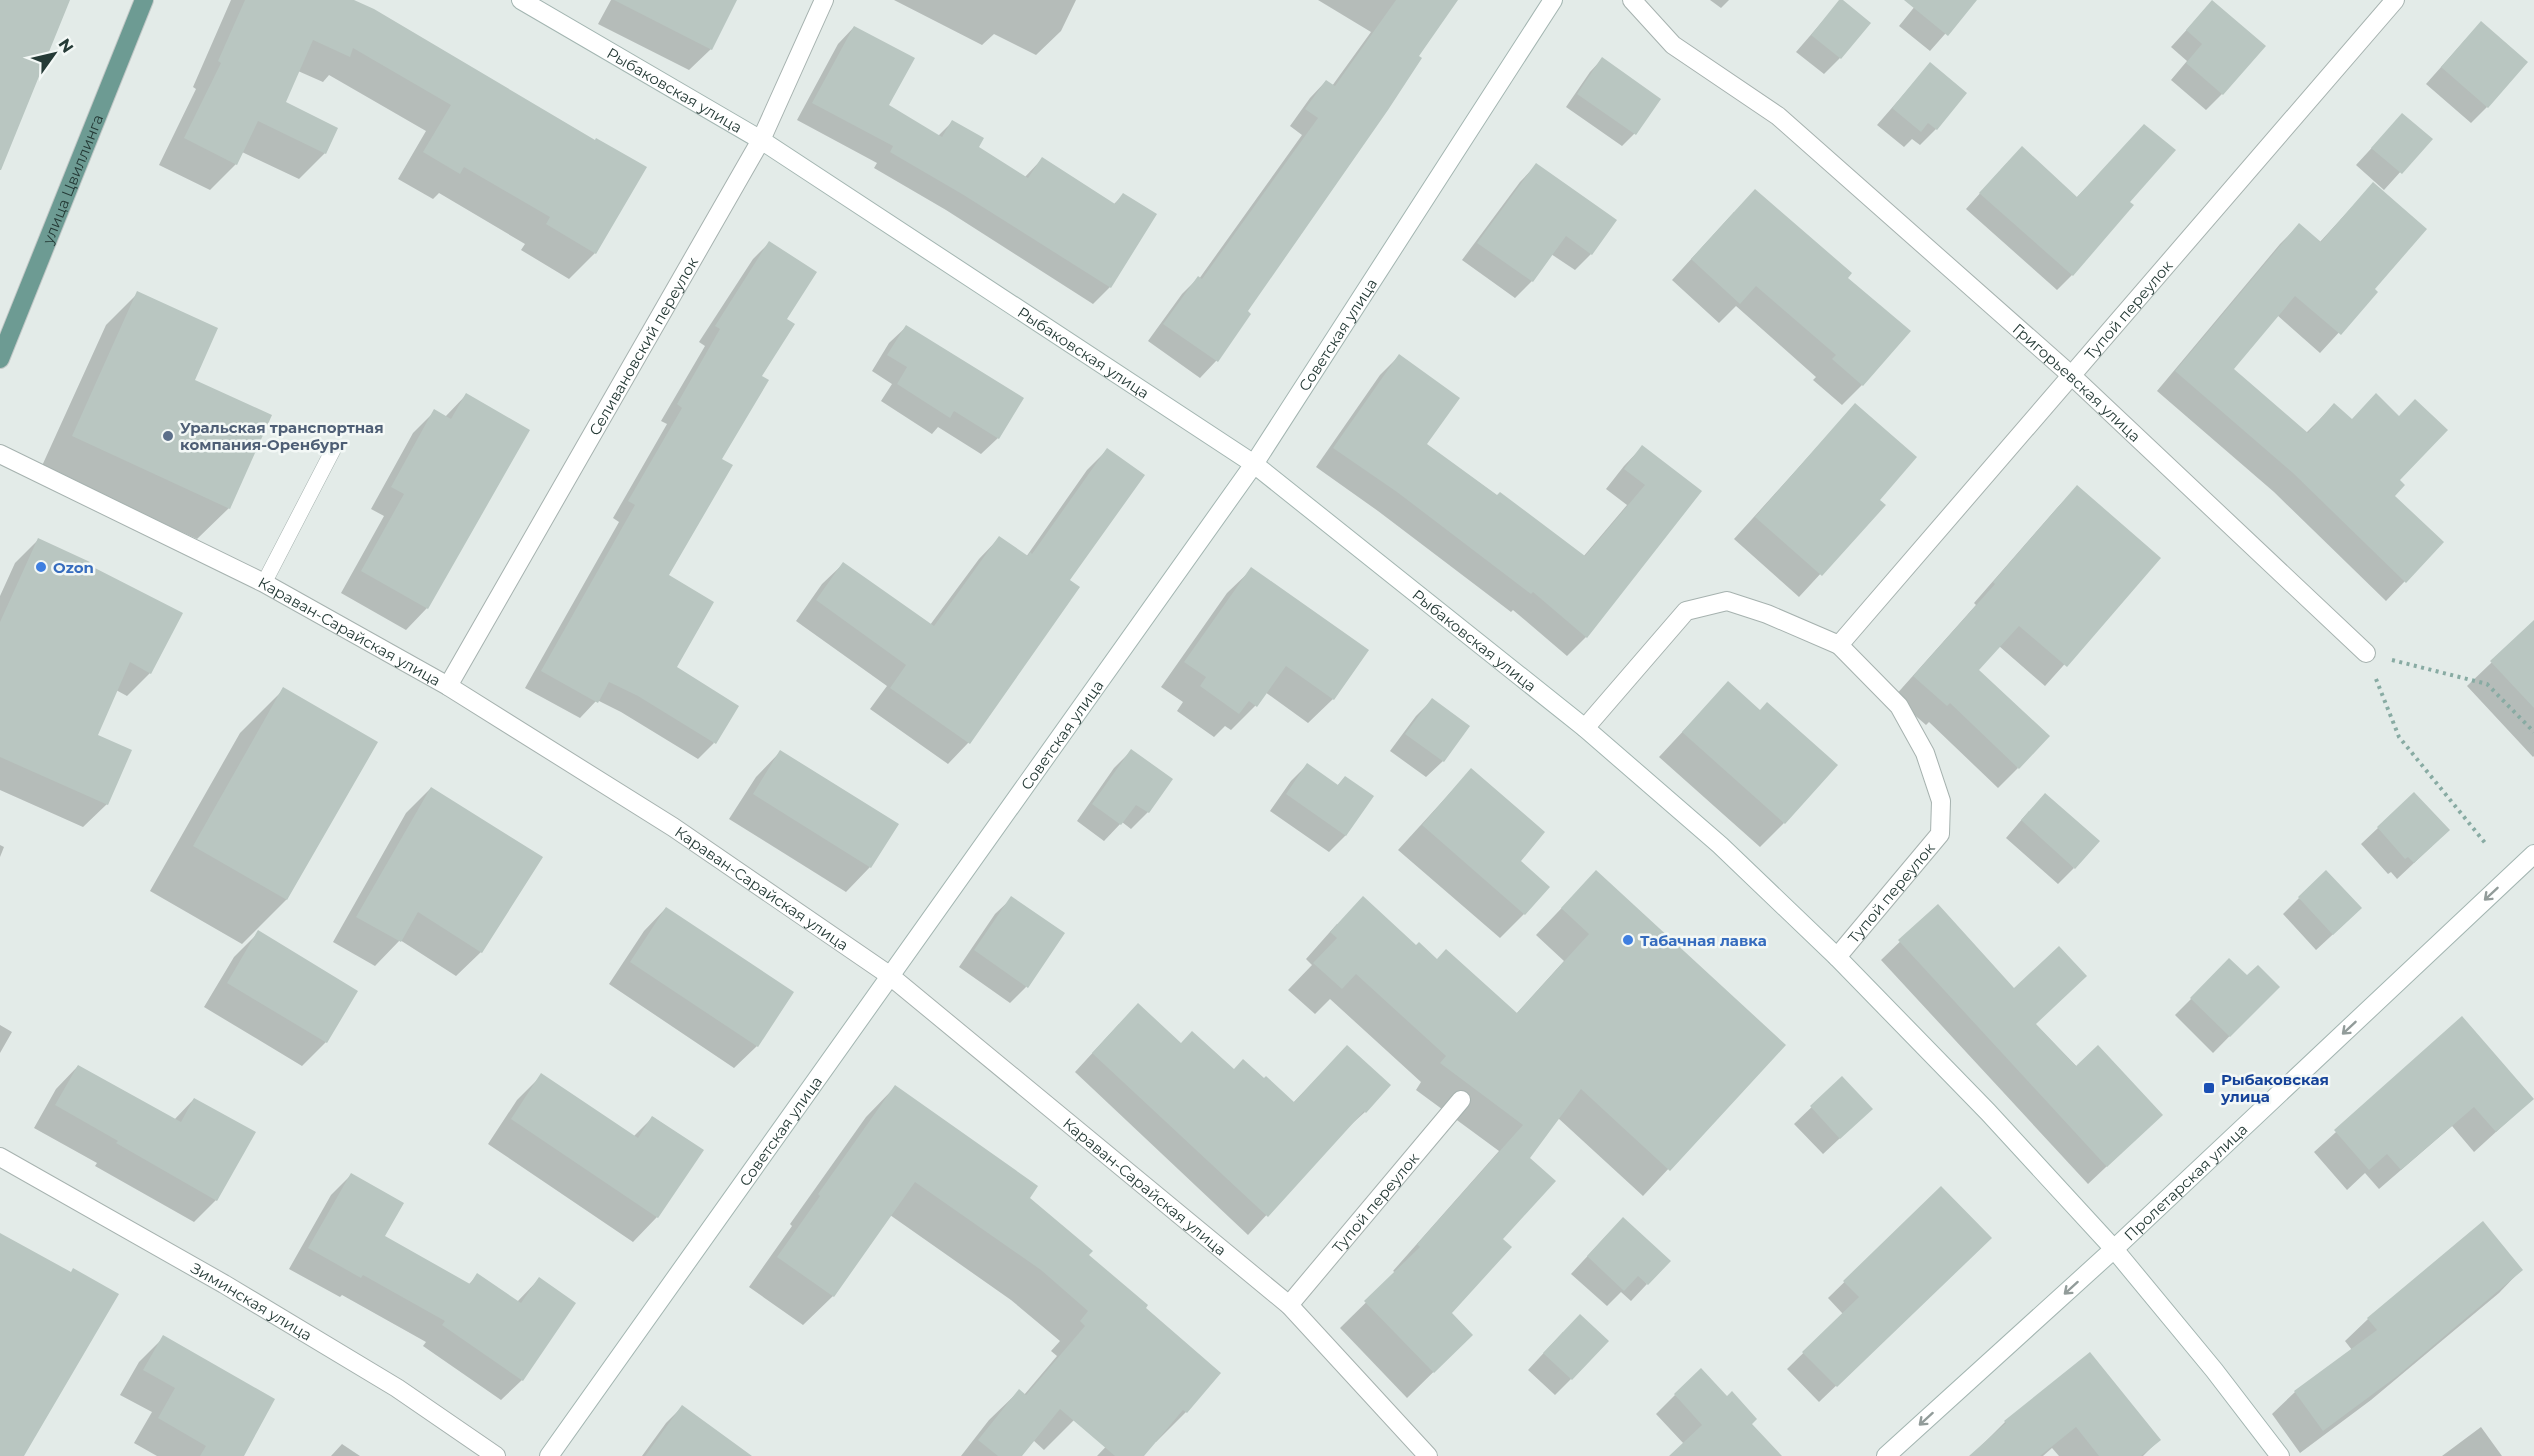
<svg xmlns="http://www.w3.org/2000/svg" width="2534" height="1456" font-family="Montserrat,sans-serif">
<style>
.shadow{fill:#0003}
.building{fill:#b9c6c1}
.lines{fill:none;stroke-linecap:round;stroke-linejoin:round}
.lane-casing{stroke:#a6b2af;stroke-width:16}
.street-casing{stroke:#a6b2af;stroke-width:20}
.secondary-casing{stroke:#a3b5b1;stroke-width:20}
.primary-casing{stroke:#c2c8c7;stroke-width:20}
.path{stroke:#88aba3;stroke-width:4;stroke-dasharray:3 4.5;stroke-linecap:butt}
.lane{stroke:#fff;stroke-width:15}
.street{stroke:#fff;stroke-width:18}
.secondary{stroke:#fff;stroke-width:18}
.primary{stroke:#6d9b93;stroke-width:18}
.oneway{stroke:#929c9a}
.service-dot{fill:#5c6f8a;stroke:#f3f8f6;stroke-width:2}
.shop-dot{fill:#3f7fe0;stroke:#f3f8f6;stroke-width:2}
.transit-dot{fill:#1a4fb4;stroke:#f3f8f6;stroke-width:2}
.labels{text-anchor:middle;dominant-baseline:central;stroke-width:5;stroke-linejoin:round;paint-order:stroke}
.street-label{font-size:15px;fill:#253a36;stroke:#f3f8f6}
.service-label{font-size:15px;font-weight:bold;fill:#4e5e75;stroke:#f3f8f6;text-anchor:start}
.shop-label{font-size:15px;font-weight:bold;fill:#366cbe;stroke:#f3f8f6;text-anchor:start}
.transit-label{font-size:15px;font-weight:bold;fill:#164399;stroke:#f3f8f6;text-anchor:start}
</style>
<rect width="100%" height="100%" fill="#e3ebe8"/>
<!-- shadow -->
<path class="shadow" d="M231 0H350L595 253 569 279 521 250 525 244 439 193 433 199 398 179 426 131 329 75 323 82 298 71 284 103 325 153 299 179 242 152 236 164 210 190 159 165 196 89 193 87Z
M611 0H735L711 49 689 70 598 24Z
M894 0H1076L1061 31 1036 55 994 34 982 45Z
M1318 0H1456L1246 312 1249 314 1216 361 1200 378 1148 341 1182 294 1198 278 1199 279 1302 135 1290 126 1310 98 1326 81 1332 86 1371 32Z
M1710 0H1729L1721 8Z
M1841 0 1840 58 1824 74 1796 52Z
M1920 0H1975L1930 51 1899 26Z
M2212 2 2222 94 2206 110 2171 80 2187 61 2171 47Z
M854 27 887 106 938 136 952 122 977 148 1024 178 1042 159 1113 205 1123 195 1155 215 1110 287 1093 304 946 210 874 168 877 163 797 120 838 44Z
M2465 40 2487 107 2471 123 2426 84Z
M1602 59 1659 99 1634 134 1622 146 1566 107 1590 72Z
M1930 64 1936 129 1920 145 1912 139 1904 147 1877 125Z
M2402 115 2430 139 2384 190 2356 165Z
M2007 163 2076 198 2098 176 2128 202 2072 275 2057 290 1966 209Z
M1536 165 1591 254 1575 270 1551 254 1532 281 1515 298 1462 260 1520 182Z
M2373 184V289L2376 292 2320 353 2277 315 2232 369 2306 433 2334 405 2398 480 2393 496 2405 581 2386 601 2274 492 2157 391 2280 244 2299 225 2319 243Z
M1734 212 1846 278 1862 385 1842 405 1813 380 1816 377 1736 306 1719 323 1672 280Z
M769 243 785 320 667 576 675 668 714 743 698 759 621 712 597 700 580 718 525 688 619 522 613 518 667 424 661 421 705 346 699 342 753 259Z
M138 293 193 380 229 508 197 539 41 468 106 325Z
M906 327 1022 398 998 438 981 454 938 427 932 434 881 401 892 384 872 371 889 343Z
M1399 356 1425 444 1583 557 1627 505 1606 489 1624 466 1642 447 1700 491 1586 637 1567 656 1513 610 1511 612 1378 511 1316 467 1380 375Z
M466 395 427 608 406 630 341 593 384 516 371 509 413 433 435 411 445 417Z
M1855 405 1878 500 1884 505 1799 597 1734 539Z
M1107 450 1068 580 1077 587 968 743 948 764 870 709 887 686 796 621 822 584 843 564 930 625 979 559 999 538 1026 557 1087 470Z
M2077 487 2159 559 2045 686 1999 646 1977 670 2018 768 1998 788 1929 722 1926 725 1894 697 1976 605 1974 603 2057 508Z
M38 540 87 565 150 673 127 696 116 690 96 735 107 804 83 827 0 790V596L15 563Z
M1252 569 1333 699 1308 723 1265 692 1255 706 1231 730 1225 726 1214 737 1177 711 1183 702 1161 687 1227 593Z
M2534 622V756L2533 757 2467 686Z
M1728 683 1784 823 1760 847 1659 757Z
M284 689 376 743 286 900 242 944 150 891 240 733Z
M1432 700 1443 761 1426 777 1390 751 1416 716Z
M1131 751 1171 779 1148 812 1131 829 1122 822 1104 841 1077 821 1114 768Z
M780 752 870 867 846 892 729 819 756 777Z
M1307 765 1337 786 1345 777 1372 797 1345 836 1329 852 1270 811 1291 781Z
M1471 770 1518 861 1524 914 1500 938 1398 850Z
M431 788 481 952 456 976 400 940 375 966 333 942 406 813Z
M2414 794 2432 846 2397 879 2391 872 2388 874 2361 844Z
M2029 811 2074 868 2058 884 2006 838Z
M0 845 4 847 0 857Z
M1596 872 1784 1045 1643 1196 1558 1118 1528 1159 1501 1239 1450 1313 1471 1335 1407 1398 1340 1328 1396 1273 1393 1271 1499 1151 1416 1090 1421 1082 1330 999 1315 1014 1288 990 1312 965 1306 959 1337 924 1416 947 1516 1014 1564 961 1536 935Z
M1012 898 1026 987 1010 1003 959 967 995 914Z
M2299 898 2343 925 2316 950 2283 914Z
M1937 906 2035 1024 2142 1133 2088 1184 1881 960Z
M666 908 757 1046 734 1068 609 984 644 931Z
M259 932 326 1042 302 1066 204 1007 234 957Z
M2230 960 2247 978 2278 987 2213 1053 2175 1015Z
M2462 1018 2532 1099 2474 1152 2452 1126 2379 1189 2365 1173 2347 1190 2314 1152Z
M1119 1024 1181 1045 1293 1103 1347 1047 1365 1112 1345 1130 1248 1235 1075 1072Z
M0 1025 12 1032 0 1053Z
M78 1066 174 1120 194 1099 216 1200 194 1222 95 1166 97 1163 34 1128 56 1089Z
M542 1075 633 1137 653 1117 702 1151 657 1217 633 1242 488 1144 517 1100Z
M1842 1078 1854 1125 1823 1154 1794 1124Z
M895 1087 1028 1198 1143 1308 1219 1373 1186 1412 1156 1442 1153 1439 1074 1420 1044 1450 1033 1440 1020 1456H961L989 1420 1019 1391 1024 1395 1057 1356 1051 1351 1060 1341 1011 1300 890 1215 833 1296 803 1325 749 1287 792 1226 790 1224 866 1117Z
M351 1175 383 1236 468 1285 478 1275 517 1302 539 1279 522 1380 501 1400 423 1346 426 1342 342 1295 340 1297 289 1269 331 1195Z
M1941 1188 1973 1255 1819 1402 1787 1369 1843 1314 1828 1298Z
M2482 1223 2521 1270 2499 1293 2371 1400 2300 1453 2272 1414 2295 1392 2352 1350 2345 1341 2368 1319Z
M1607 1235 1647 1284 1631 1301 1621 1292 1607 1306 1571 1274Z
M1563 1332 1571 1379 1555 1395 1528 1370Z
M164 1337 242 1456H157L134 1443 152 1412 120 1395 139 1362Z
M2089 1354 2159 1440 2143 1456H2059L2052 1448 2043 1456H1971L2005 1422Z
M1675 1395 1750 1424 1761 1456H1672L1684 1444 1656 1414Z
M682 1407 726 1456H642L666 1423Z
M2481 1427 2502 1456H2442Z
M1117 1435 1139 1456H1097Z
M342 1444 360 1456H331Z"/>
<!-- building -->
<path class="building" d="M0 0H70L1 170H0Z
M245 0H354L374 9 595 140 596 138 647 167 596 254 546 224 550 217 464 167 460 174 423 152 451 105 353 48 350 57 313 40 286 102 338 128 326 154 258 121 237 165 184 138 221 63 218 61Z
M614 0H737L712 50Z
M1396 0H1458L1419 56 1422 58 1388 110 1248 311 1251 314 1218 362 1163 324 1198 276 1202 279 1318 118 1305 109 1326 80 1335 86Z
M1839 0H1843L1871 23 1841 59 1811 35Z
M1904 0H1977L1948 36Z
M2212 0 2266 46 2223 95 2186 63 2202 44 2186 30Z
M2481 21 2528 62 2488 108 2441 67Z
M854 26 915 58 889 105 942 137 952 120 984 138 979 147 1028 178 1042 157 1115 204 1123 193 1157 214 1111 288 962 194 890 152 893 146 812 103Z
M1602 57 1661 99 1636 135 1577 94Z
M1930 62 1967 93 1937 130 1928 123 1921 132 1892 108Z
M2402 113 2433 139 2402 174 2371 148Z
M2144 124 2176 150 2130 202 2134 205 2073 276 1979 193 2022 146 2077 197Z
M1536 163 1617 220 1592 255 1566 236 1533 282 1477 243Z
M2373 182 2427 229 2375 289 2378 292 2341 335 2295 296 2234 369 2308 433 2334 403 2352 419 2376 393 2399 416 2415 399 2448 430 2400 480 2405 485 2395 496 2444 542 2406 583 2293 473 2175 371 2299 223 2321 242Z
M1755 189 1852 273 1848 278 1911 331 1863 386 1832 359 1836 355 1756 286 1740 304 1691 259Z
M769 241 817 272 787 319 795 324 762 376 769 380 722 459 733 465 669 575 714 602 677 667 739 706 716 744 638 696 609 682 598 703 541 671 635 505 628 501 682 408 677 404 720 329 715 326Z
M137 291 218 328 195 380 272 415 230 509 72 436Z
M906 325 1024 398 999 439 954 411 950 418 897 384 907 367 887 355Z
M1399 354 1460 398 1427 444 1497 495 1500 492 1585 556 1645 485 1624 469 1642 445 1702 491 1587 638 1533 592 1531 594 1397 492 1333 448Z
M466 393 530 430 428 609 361 571 404 494 391 487 434 409 451 419Z
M1855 403 1917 457 1880 500 1886 505 1822 576 1755 517Z
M1107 448 1145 475 1070 580 1080 587 970 744 890 688 906 665 816 600 843 562 934 626 999 536 1028 556 1030 552 1032 554Z
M2077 485 2161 558 2067 667 2019 626 1979 670 2050 736 2019 769 1950 703 1947 706 1913 676 1995 584 1993 582Z
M38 538 90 562 89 565 183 613 151 674 130 662 98 735 132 750 108 805 0 757V622Z
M1251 567 1369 650 1334 700 1286 666 1257 707 1249 701 1239 714 1200 686 1206 677 1184 662Z
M2534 620V708L2490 661Z
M1728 681 1760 710 1767 702 1838 765 1785 824 1682 732Z
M283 687 378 742 287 900 193 846Z
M1432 698 1470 726 1444 762 1405 734Z
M1131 749 1173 779 1149 813 1136 805 1121 825 1092 804Z
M780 750 899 824 871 868 753 794Z
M1307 763 1338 785 1345 776 1374 796 1346 836 1286 794Z
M1471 768 1545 832 1521 861 1550 887 1525 915 1422 825Z
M431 787 543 857 482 953 418 912 401 942 356 917Z
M2414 792 2450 830 2414 863 2408 857 2405 859 2377 827Z
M2045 793 2100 841 2075 869 2021 820Z
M1596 870 1786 1045 1670 1171 1581 1089 1530 1158 1556 1181 1503 1239 1512 1247 1452 1313 1473 1335 1434 1373 1364 1301 1420 1247 1417 1244 1523 1125 1440 1063 1446 1056 1356 974 1342 989 1313 963 1337 938 1330 932 1363 896 1416 945 1419 942 1437 959 1446 949 1517 1013 1589 934 1561 908Z
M2326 870 2362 908 2333 935 2298 897Z
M1011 896 1065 933 1028 988 974 950Z
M1938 904 2014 988 2059 946 2087 976 2036 1024 2076 1066 2098 1045 2163 1115 2107 1167 1898 940Z
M666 907 794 992 758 1047 630 962Z
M258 930 358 991 327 1043 227 983Z
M2229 958 2247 975 2258 965 2280 987 2230 1037 2190 998Z
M1138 1003 1181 1043 1192 1031 1234 1069 1243 1059 1264 1078 1266 1076 1294 1102 1347 1045 1391 1085 1366 1113 1364 1111 1268 1217 1092 1053Z
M2462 1016 2534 1099 2496 1132 2474 1107 2401 1170 2387 1154 2369 1170 2334 1130Z
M78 1065 181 1122 194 1098 256 1132 217 1201 116 1143 118 1141 55 1105Z
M541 1073 638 1138 652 1116 704 1150 658 1218 511 1119Z
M1842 1076 1873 1109 1840 1139 1810 1106Z
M895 1085 1038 1186 1030 1198 1093 1251 1089 1255 1148 1305 1146 1308 1221 1373 1187 1413 1183 1410 1144 1456H1115L1060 1409 1022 1456H998L978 1440 1019 1389 1026 1395 1085 1326 1080 1321 1088 1311 1041 1270 915 1182 834 1297 777 1257 820 1196 818 1194Z
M351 1173 404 1203 385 1236 470 1284 477 1273 521 1303 539 1277 576 1303 523 1381 442 1325 445 1321 363 1275 361 1278 308 1248Z
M1941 1186 1992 1238 1837 1387 1802 1352 1859 1297 1843 1281Z
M1623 1217 1671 1261 1648 1285 1638 1276 1624 1291 1587 1256Z
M2483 1221 2523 1270 2396 1377 2323 1431 2294 1391 2377 1330 2367 1318Z
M0 1233 71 1272 73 1268 119 1294 24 1456H0Z
M1580 1314 1609 1341 1572 1380 1543 1353Z
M163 1335 275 1399 244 1456H200L206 1446 158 1418 175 1388 143 1370Z
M2090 1352 2161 1440 2141 1456H2099L2076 1427 2040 1456H1969L2006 1423 2004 1421Z
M1701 1368 1727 1396 1732 1391 1757 1419 1752 1424 1782 1456H1669L1702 1425 1674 1394Z
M682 1405 752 1456H645Z"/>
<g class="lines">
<defs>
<path id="lane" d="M264 583 333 450"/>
<g id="street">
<path id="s1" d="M1632 0 1673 45 1778 116 2072 376 2366 653"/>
<path id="s2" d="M0 454 264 583 448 686 673 827 889 975 1289 1305 1428 1456"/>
<path id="s3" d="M448 686 761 140 824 0"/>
<path id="s4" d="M1585 728 1686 611 1727 601 1767 614 1839 645 2395 0"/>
<path id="s5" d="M1837 957 1940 834 1941 801 1925 753 1899 706 1839 645"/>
<path id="s6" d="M0 1157 224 1284 397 1388 496 1456"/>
<path id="s7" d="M1289 1305 1461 1100"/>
</g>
<g id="secondary">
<path id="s8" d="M521 0 761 140 1254 464 1585 728 1720 845 1837 957 1988 1112 2114 1249 2214 1370 2280 1456"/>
<path id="s9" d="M549 1456 1254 464 1553 0"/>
<path id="s10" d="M1886 1456 2114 1249 2534 854"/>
</g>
<g id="primary">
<path id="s11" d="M0 359 144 0"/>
</g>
</defs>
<!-- lane casing -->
<use href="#lane" class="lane-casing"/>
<!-- street casing -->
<use href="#street" class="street-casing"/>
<!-- secondary casing -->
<use href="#secondary" class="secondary-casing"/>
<!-- primary casing -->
<use href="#primary" class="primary-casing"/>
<!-- path -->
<path class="path" d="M2392 660 2487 684 2534 732
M2376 679 2399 737 2486 844"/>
<!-- lane -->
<use href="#lane" class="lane"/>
<!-- street -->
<use href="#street" class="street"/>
<!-- secondary -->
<use href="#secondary" class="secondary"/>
<!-- primary -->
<use href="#primary" class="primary"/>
</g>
<!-- one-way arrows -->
<defs><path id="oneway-shaft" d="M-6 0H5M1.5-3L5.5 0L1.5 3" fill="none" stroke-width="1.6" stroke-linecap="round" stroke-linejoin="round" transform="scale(1.5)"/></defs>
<g class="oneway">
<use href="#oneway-shaft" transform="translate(2491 894) rotate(137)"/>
<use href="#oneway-shaft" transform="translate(2349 1028) rotate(137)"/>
<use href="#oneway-shaft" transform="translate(2071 1288) rotate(138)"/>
<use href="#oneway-shaft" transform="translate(1926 1419) rotate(138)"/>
</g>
<!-- markers -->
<circle class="service-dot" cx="168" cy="436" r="6"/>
<g class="shop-dot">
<circle cx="41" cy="567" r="6"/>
<circle cx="1628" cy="940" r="6"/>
</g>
<rect class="transit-dot" x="2203" y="1082" width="12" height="12" rx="3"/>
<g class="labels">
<!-- street labels -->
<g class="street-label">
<text stroke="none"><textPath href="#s8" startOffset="178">Рыбаковская улица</textPath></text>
<text stroke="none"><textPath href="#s11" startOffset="194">улица Цвиллинга</textPath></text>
<text stroke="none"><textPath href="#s4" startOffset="760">Тупой переулок</textPath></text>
<text stroke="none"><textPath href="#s9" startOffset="1371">Советская улица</textPath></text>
<text stroke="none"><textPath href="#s3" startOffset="392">Селивановский переулок</textPath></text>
<text stroke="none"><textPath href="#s8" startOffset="664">Рыбаковская улица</textPath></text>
<text stroke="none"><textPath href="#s1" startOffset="588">Григорьевская улица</textPath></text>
<text stroke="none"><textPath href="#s2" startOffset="392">Караван-Сарайская улица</textPath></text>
<text stroke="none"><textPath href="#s8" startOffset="1150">Рыбаковская улица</textPath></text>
<text stroke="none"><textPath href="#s9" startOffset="885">Советская улица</textPath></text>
<text stroke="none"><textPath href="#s2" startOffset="878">Караван-Сарайская улица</textPath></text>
<text stroke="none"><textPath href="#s5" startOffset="84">Тупой переулок</textPath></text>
<text stroke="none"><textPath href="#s9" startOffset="399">Советская улица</textPath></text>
<text stroke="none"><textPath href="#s10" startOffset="406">Пролетарская улица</textPath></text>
<text stroke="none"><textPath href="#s2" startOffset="1364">Караван-Сарайская улица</textPath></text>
<text stroke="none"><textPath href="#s7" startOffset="134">Тупой переулок</textPath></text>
<text stroke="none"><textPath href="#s6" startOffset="290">Зиминская улица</textPath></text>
</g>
<!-- service labels -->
<g class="service-label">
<text x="180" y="427">Уральская транспортная<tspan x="180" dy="17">компания-Оренбург</tspan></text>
</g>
<!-- shop labels -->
<g class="shop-label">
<text x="53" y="567">Ozon</text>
<text x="1640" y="940">Табачная лавка</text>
</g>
<!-- transit labels -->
<g class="transit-label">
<text x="2221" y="1079">Рыбаковская<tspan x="2221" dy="17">улица</tspan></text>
</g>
</g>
<!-- north arrow -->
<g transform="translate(54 54) rotate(56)" stroke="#f3f8f6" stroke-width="4.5" paint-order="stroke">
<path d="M0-4.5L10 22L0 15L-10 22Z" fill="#253a36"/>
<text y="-9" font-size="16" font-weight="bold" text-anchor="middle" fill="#253a36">N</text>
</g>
</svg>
